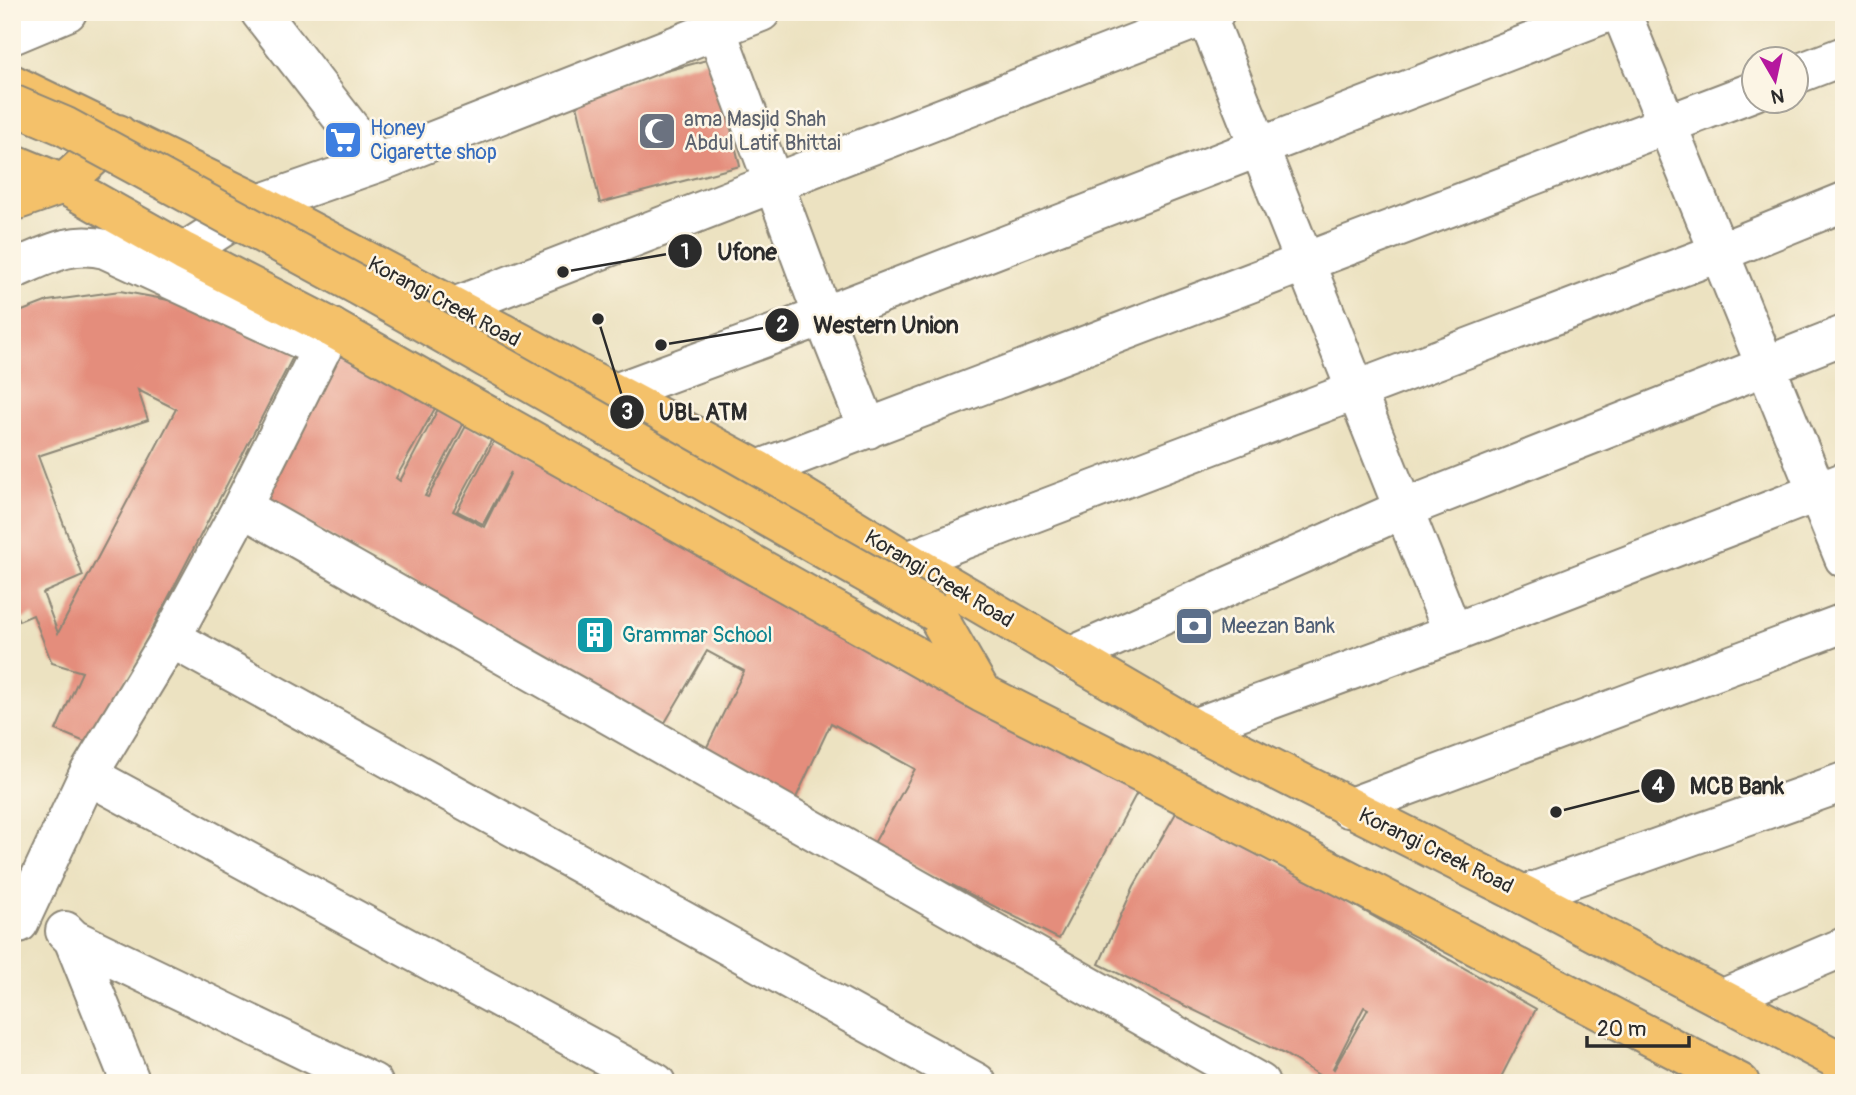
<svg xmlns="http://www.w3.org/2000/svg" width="1856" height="1095" font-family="Pangolin,sans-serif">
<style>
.building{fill:#e48d7b;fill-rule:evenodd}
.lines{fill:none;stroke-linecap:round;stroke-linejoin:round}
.minor-casing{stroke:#8c8676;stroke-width:42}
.major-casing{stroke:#8c8676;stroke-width:42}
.minor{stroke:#fff;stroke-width:38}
.major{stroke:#f4c16b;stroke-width:38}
.major-bridge-casing{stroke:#8c8676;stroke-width:42;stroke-linecap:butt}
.major-bridge{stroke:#f4c16b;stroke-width:38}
.labels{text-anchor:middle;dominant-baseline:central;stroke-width:5;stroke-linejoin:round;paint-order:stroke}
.worship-label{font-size:21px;fill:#5b616d;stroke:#fcf5e5;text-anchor:start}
.shop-label{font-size:21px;fill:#366cbe;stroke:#fcf5e5;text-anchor:start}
.street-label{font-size:21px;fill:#2b2b2b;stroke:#fcf5e5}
.service-label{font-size:21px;fill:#4e5e75;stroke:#fcf5e5;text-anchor:start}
.culture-label{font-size:21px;fill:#0d838f;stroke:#fcf5e5;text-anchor:start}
.leader{fill:none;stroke:#2b2b2b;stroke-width:2.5}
.callout-dot{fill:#2b2b2b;stroke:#fcf5e5;stroke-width:2.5}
.mark-label{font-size:21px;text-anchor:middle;font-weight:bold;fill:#fff}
.callout-label{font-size:23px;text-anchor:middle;font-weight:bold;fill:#2b2b2b;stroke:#fcf5e5;stroke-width:5;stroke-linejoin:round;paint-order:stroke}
</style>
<rect width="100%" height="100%" fill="#fcf5e5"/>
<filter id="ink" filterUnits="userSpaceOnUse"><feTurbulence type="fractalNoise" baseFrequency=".0143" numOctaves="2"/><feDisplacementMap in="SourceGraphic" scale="14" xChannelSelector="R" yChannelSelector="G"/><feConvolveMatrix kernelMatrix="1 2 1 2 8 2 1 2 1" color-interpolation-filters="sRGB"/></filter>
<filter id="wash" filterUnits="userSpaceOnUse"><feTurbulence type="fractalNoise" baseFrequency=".00686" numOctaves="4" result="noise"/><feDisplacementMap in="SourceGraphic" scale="28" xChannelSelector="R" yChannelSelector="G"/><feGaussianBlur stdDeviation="1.57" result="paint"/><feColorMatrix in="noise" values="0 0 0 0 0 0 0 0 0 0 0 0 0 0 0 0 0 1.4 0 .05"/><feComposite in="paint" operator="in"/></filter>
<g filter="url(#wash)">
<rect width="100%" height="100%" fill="#ece2c1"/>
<g id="blocks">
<!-- building -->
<path class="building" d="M714 58 740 166 600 203 575 96Z
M120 291 212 308 296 351 92 745 56 730 82 672 52 663 33 615 19 621 12 603V315L48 301ZM138 390 176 409 58 633 43 593 83 576 38 456 148 420Z
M342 352 438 403 396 478 400 481 438 409 464 423 425 496 428 497 467 424 493 437 453 511 484 527 511 472 483 524 457 511 496 437 1140 787 1059 939 873 845 915 769 831 723 794 802 704 753 744 671 707 651 663 726 618 701 528 647 446 604 396 571 355 551 260 496 303 426Z
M1180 806 1536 1009 1498 1083H1332L1286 1055 1099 964 1134 886ZM1364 1007 1368 1009 1334 1069 1333 1068Z"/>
</g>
</g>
<g filter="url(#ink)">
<use href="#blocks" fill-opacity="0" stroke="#8c8676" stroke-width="2"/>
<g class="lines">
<defs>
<path id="minor" d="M260 12 377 163
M1205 12 1453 633
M1621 12 1844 558
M716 29 823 316 868 429
M12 35 67 12
M1797 74 1844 56
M184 252 259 204 377 163 761 12
M12 270C44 257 70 240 105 249L322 349
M454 307 1215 12
M332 328 242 507 1260 1083
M615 393 823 316 1609 12
M758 470 1755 91
M907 561 1718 253 1844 202
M171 638 977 1083
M1069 657 1403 509 1844 335
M1193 728 1453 633 1844 482
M88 775 656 1083
M1348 808 1844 623
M1524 895 1844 782
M19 923 88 775 171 638 242 507
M65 931 73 939 131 1083
M73 939 373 1083
M1721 999 1844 947"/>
<path id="major" d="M12 84 259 204 454 307 758 470 907 561 1193 728 1524 895 1844 1063
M12 163 63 184 184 252 332 328 982 693 1216 811 1740 1083
M12 202 63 184 118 134
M935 612 981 692"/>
</defs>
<!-- minor casing -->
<use href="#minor" class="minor-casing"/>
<!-- major casing -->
<use href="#major" class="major-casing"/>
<!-- minor -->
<use href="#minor" class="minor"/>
<!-- major -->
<use href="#major" class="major"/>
<defs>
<path id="major-bridge" d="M12 104 64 126 361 287 935 612"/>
</defs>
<!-- major-bridge casing -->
<use href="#major-bridge" class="major-bridge-casing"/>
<!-- major-bridge -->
<use href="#major-bridge" class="major-bridge"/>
</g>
</g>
<!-- icons -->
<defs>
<symbol id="mosque-square" viewBox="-11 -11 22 22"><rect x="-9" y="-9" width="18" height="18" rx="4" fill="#6b7280" stroke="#fcf5e5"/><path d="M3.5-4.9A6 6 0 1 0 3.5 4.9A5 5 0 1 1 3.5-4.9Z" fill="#fff"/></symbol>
<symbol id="supermarket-square" viewBox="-11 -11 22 22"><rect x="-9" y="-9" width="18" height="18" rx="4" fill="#3f7fe0" stroke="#fcf5e5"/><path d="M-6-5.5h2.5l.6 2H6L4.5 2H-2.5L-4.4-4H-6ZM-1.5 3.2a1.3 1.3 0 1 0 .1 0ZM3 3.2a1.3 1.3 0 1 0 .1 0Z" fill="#fff"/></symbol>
<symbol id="bank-square" viewBox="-11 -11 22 22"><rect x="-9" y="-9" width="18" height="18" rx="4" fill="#5c6f8a" stroke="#fcf5e5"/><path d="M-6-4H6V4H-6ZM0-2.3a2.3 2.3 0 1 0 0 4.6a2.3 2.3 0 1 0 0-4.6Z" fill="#fff"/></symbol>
<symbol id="building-square" viewBox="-11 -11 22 22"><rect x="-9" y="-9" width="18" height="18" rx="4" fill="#0f9aa8" stroke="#fcf5e5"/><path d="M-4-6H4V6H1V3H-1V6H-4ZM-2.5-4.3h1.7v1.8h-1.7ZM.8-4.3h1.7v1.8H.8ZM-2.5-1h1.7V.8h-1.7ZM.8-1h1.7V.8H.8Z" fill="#fff"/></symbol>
</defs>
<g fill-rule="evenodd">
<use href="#mosque-square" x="635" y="109" width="44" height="44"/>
<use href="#supermarket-square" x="321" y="118" width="44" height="44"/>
<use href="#bank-square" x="1172" y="604" width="44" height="44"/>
<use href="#building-square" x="573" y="613" width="44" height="44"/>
</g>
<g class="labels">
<!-- worship labels -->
<g class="worship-label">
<text x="684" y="119">ama Masjid Shah<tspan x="684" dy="24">Abdul Latif Bhittai</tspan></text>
</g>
<!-- shop labels -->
<g class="shop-label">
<text x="370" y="128">Honey<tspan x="370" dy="24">Cigarette shop</tspan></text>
</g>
<!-- street labels -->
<g class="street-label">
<text transform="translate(444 302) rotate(28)">Korangi Creek Road</text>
<text transform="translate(939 579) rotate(31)">Korangi Creek Road</text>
<text transform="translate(1436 851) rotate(26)">Korangi Creek Road</text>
</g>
<!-- service labels -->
<g class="service-label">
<text x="1221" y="626">Meezan Bank</text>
</g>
<!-- culture labels -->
<g class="culture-label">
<text x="622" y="635">Grammar School</text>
</g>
</g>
<!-- callouts -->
<path class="leader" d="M563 272L685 251M661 345L782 325M598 319L627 412M1556 812L1658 786"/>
<g class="callout-dot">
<circle cx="563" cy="272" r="7"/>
<circle cx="661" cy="345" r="7"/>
<circle cx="598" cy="319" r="7"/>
<circle cx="1556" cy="812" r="7"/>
<circle cx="685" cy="251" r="18"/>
<circle cx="782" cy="325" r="18"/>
<circle cx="627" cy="412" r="18"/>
<circle cx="1658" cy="786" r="18"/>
</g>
<g class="mark-label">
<text x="685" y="259">1</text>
<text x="782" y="332">2</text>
<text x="627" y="419">3</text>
<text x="1658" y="793">4</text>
</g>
<g class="callout-label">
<text x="747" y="260">Ufone</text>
<text x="886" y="333">Western Union</text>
<text x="703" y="420">UBL ATM</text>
<text x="1737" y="794">MCB Bank</text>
</g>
<!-- margin -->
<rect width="1856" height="1095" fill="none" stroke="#fcf5e5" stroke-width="42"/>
<!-- north arrow -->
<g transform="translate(1775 80) rotate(171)"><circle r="33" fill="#fcf5e5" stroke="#a8a49b" stroke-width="2"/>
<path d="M0-5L12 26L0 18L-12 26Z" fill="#b5179e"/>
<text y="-10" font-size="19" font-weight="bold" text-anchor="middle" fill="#2b2b2b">N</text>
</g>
<!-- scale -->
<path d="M1587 1036v10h102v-10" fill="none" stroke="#2b2b2b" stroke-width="3.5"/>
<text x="1597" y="1036" font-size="21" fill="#2b2b2b" stroke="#fcf5e5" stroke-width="5" paint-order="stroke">20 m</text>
</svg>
